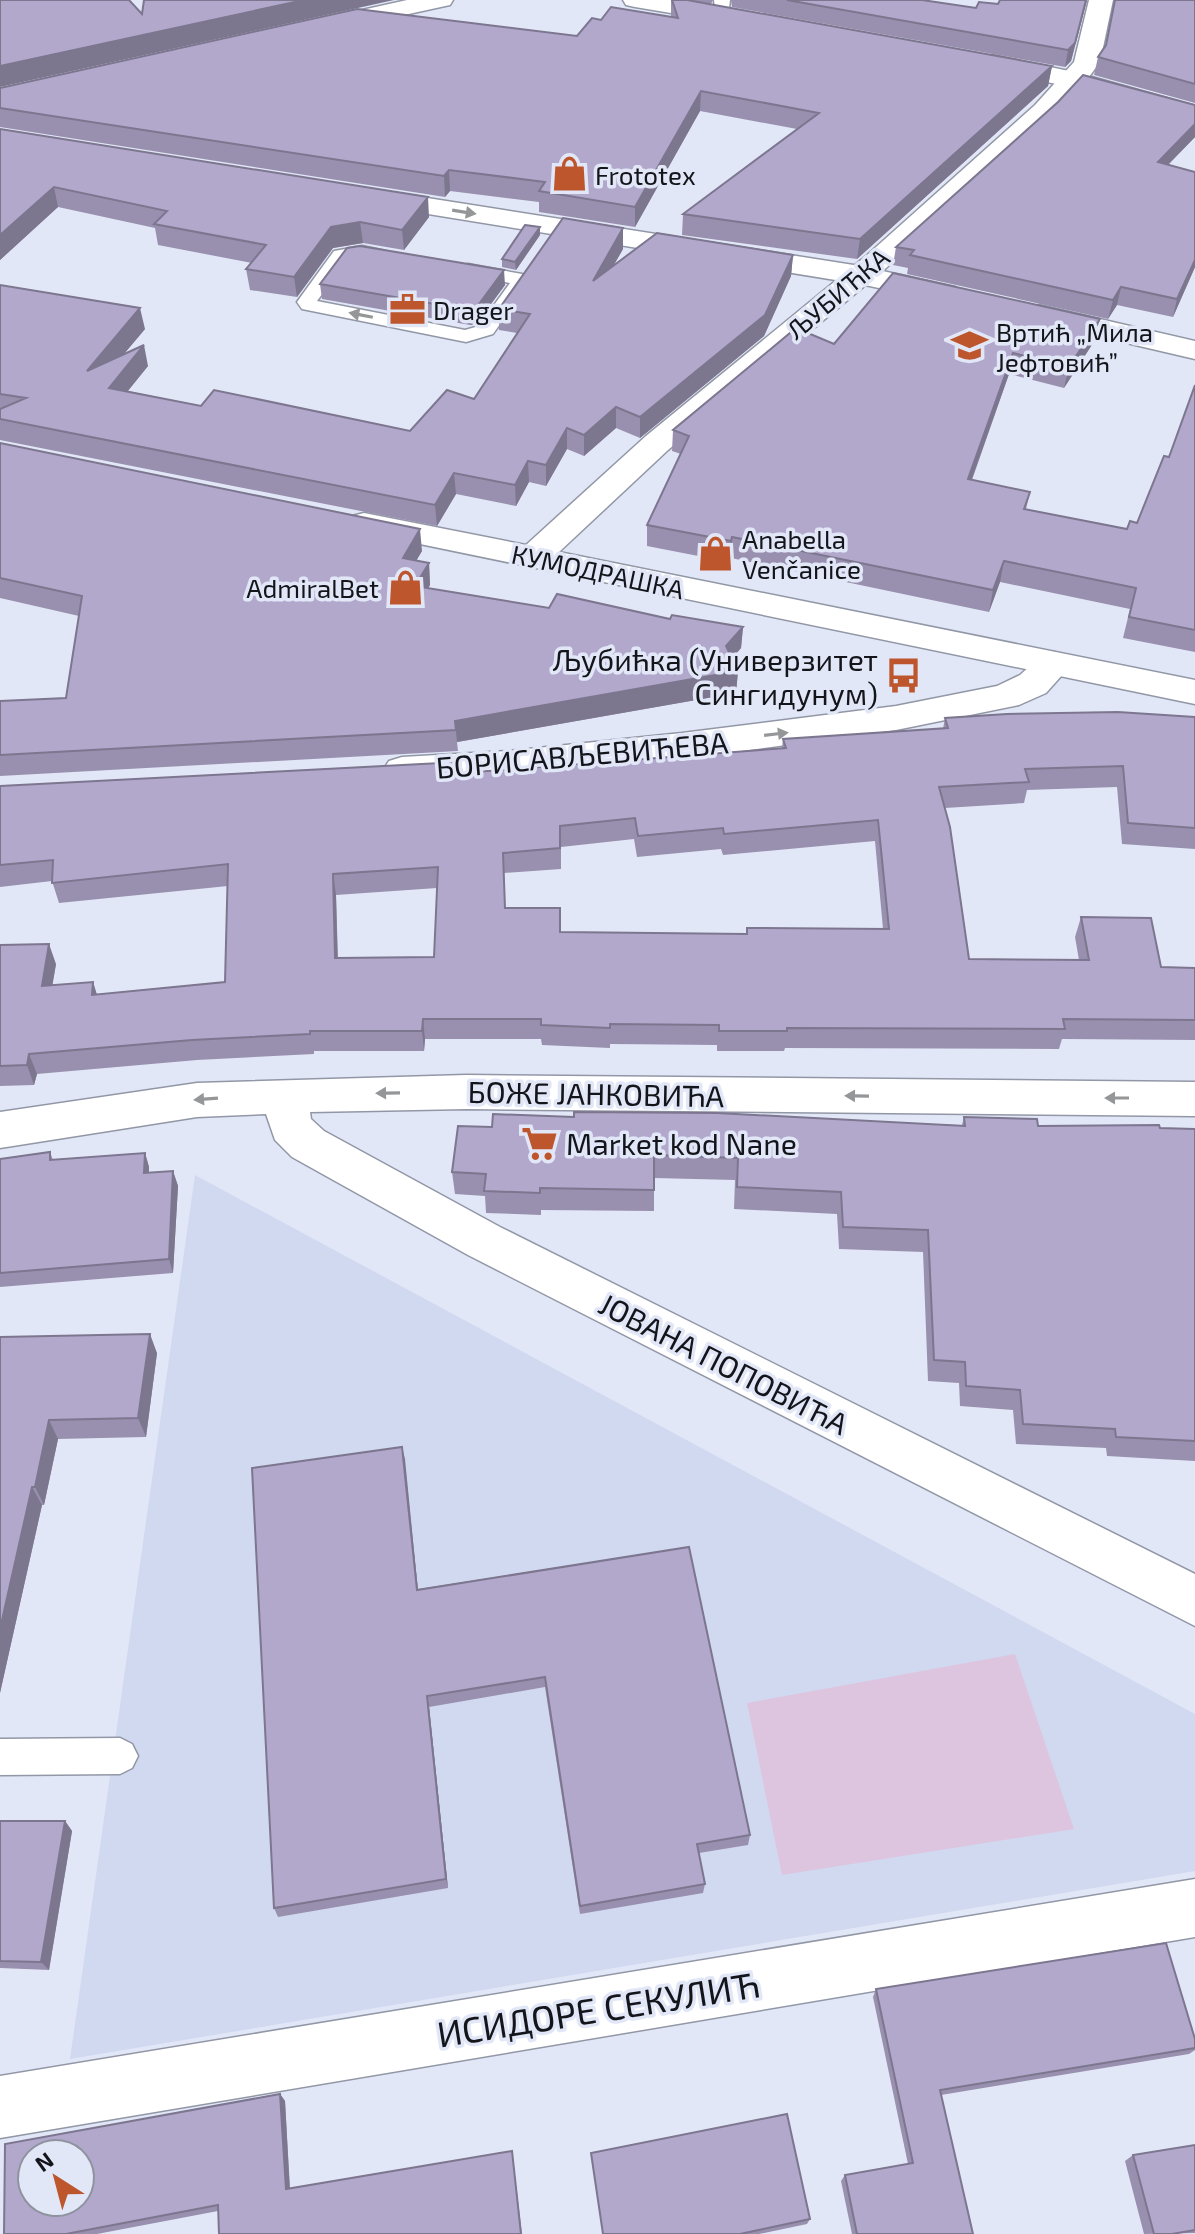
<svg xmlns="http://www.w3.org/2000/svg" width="1195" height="2234" font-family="'Exo 2',sans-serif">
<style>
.built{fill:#d1d9f0}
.green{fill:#ddc4df}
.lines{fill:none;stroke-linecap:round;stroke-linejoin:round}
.lane-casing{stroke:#9297a6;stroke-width:3}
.street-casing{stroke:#9297a6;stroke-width:3}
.secondary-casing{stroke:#9297a6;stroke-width:3}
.lane{fill:#fff;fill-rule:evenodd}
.street{fill:#fff;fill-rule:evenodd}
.secondary{fill:#fff;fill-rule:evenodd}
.wall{fill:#9990af;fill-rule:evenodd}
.shaded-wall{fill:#7d768f}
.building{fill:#b2a8cc;stroke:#7d768f;stroke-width:2;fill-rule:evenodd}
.oneway{fill:#959698}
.labels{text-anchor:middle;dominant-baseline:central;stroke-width:7;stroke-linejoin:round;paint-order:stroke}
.far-poi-label{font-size:26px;fill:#13151a;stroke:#e2e7f8;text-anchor:start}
.far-street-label{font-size:26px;fill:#13151a;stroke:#e2e7f8}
.poi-label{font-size:30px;fill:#13151a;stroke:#e2e7f8;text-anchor:end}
.street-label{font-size:30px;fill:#13151a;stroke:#e2e7f8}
.near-street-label{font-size:36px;fill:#13151a;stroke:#e2e7f8}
</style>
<rect width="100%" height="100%" fill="#e2e7f8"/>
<!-- built -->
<path class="built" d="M195 1175 1195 1714V1871L70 2059Z"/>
<!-- green -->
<path class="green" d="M1015 1654 1074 1829 782 1875 747 1703Z"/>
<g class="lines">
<defs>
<path id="lane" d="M714 0H730L728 17H716Z
M362 246 386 251 388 255 379 261 362 258 347 260 317 301 465 330 479 326 510 283 461 274 459 270 461 266 468 264 522 274 531 280 493 334 466 342 302 309 297 302 334 251Z
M120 1738 132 1744 138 1756 132 1768 120 1774 0 1775V1739Z"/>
<path id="street" d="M407 0H453L450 5 326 32 317 30 314 25 317 20Z
M623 0H679L740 11 743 16 740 21 731 23 635 7 626 5Z
M992 55 1074 72 1195 106V122L1070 87 983 68 979 63 983 58Z
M370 189 860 266 955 287 960 293 955 299 945 302 860 284 360 203 356 197 360 191Z
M1039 305 1195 341V359L1028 320 1024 314 1028 308Z
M1054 652 1067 656 1072 664 1046 693 1019 705 896 730 682 759 508 777 402 783 389 779 383 770 389 761 402 757 508 751 682 733 896 706 997 686 1020 675 1041 656Z
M466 1075 1195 1082V1116L466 1109 310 1112 311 1119 324 1131 500 1227 1195 1574V1626L468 1255 292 1157 275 1140 266 1114 197 1117 0 1148V1112L197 1083Z
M1195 1879V1937L0 2138V2076Z"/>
<path id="secondary" d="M1089 0H1113L1100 62 1083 85 1053 117 886 268 668 450 559 552 1195 680V704L352 530 347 523 352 516 364 513 526 545 646 436 866 256 1035 105 1074 62Z"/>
</defs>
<!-- lane casing -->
<use href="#lane" class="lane-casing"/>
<!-- street casing -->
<use href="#street" class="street-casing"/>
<!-- secondary casing -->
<use href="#secondary" class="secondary-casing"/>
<!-- lane -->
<use href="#lane" class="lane"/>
<!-- street -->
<use href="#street" class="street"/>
<!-- secondary -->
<use href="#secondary" class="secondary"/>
</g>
<!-- wall -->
<path class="wall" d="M671 0H713L711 4 691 1 1052 66 1048 86 857 259 682 235 683 214 797 129 700 111 635 227 539 212V202L450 191 445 197 0 127V88L577 36 601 20 671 17Z
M731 0H922L976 8 998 4 1087 0 1071 61 1065 67 732 7Z
M1195 0V103L1094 75 1098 57 1106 46Z
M1195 105V137L1168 165 1195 267 1173 317 1117 305 1108 319 907 274 908 268 893 265 896 247Z
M0 129 429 217 404 250 363 243 333 248 297 297 250 290 246 269 252 263 158 245 155 228 58 207 0 260Z
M623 228V249L613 266 793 255 791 276 764 336 640 438 616 428 584 456 567 449 546 486 529 482 516 506 456 494 437 526 0 440V285L145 329 123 355 148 366 128 391 201 406 410 431 474 399 517 333 499 330V309Z
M540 235 516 270 502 267V259Z
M320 284 505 285 477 323 470 325 322 299Z
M1100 319 1095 340 1064 388 1009 374 972 480 1030 492 1026 509 1127 529 1137 523 1169 457 1195 385V652L1123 638 1130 609 1000 582 989 612 731 558 729 562 647 546V525L681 454 672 451 673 430 834 344Z
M0 443 422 551 416 561 429 563 430 585 428 588 549 608 743 627 741 648 732 659 738 671 736 693 457 742 458 751 0 776V701L66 698 79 616 0 598Z
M1195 717V849L1122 844 1117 787 1027 790 1024 803 945 808 969 959 1079 960 1075 937 1081 917 1161 967 1195 968V1040L1062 1039 1059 1049 785 1048 784 1051H717V1045L610 1044V1048L542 1045 541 1039H425L424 1051H314V1054L197 1060 37 1074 34 1085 0 1086V945L56 964 52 985 93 982 97 995 225 982 228 886 59 903 52 881 0 887V786L462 773 782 748 783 739 943 729 945 718ZM634 839 637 857 721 849 723 855 875 841 883 929 747 928 746 934 561 932 505 908 504 873 561 869V847ZM437 888 434 957 338 958 336 895Z
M574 1117 962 1125 964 1117 1038 1126 1195 1129V1461L1107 1456 1106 1448 1016 1444 1013 1410 960 1406 959 1383 928 1381 923 1252 839 1249 837 1214 734 1209 735 1180 654 1178V1211L541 1210V1215L486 1213 485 1196 455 1194 452 1172 492 1127Z
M50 1152 53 1160 145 1153 149 1167V1173L173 1171 178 1186 173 1273 0 1287V1159Z
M0 1337 157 1353 146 1437 58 1439 44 1505H42L0 1693Z
M402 1447 418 1589 689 1547 750 1835 748 1845 699 1853 705 1884 703 1893 580 1914 545 1687 429 1707 448 1888 278 1917 274 1908Z
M0 1821H65L72 1831 49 1970 0 1968Z
M876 1989 1195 2039V2050L1189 2054 941 2095 973 2234H852L841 2181 845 2175 908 2164 873 1997Z
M280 2094 285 2101 290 2188 512 2151 522 2234H219L218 2211 97 2234H4Z
M1195 2145V2233L1144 2234 1125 2161 1133 2155Z
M591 2153 810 2219 807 2224 759 2234H603Z"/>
<!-- shaded-wall -->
<path class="shaded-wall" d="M304 0H394L0 87V66Z
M1086 0H1087L1071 61 1065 67 1068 50Z
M1052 66 1048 86 857 259 860 239Z
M701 91 700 111 635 227V207Z
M1195 124V137L1154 179 1158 162Z
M449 170 450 191 445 197 444 176Z
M54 187 58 207 0 260V235Z
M428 197 429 217 404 250 402 230Z
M360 222 363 243 333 248 297 297 294 277 331 227Z
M540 227V235L516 270 515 262Z
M623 228V249L593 302V281Z
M793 255 791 276 764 336 640 438V417Z
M1195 260V267L1173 317 1177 299Z
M504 270 505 285 477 323 470 325 469 310Z
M1121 287 1117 305 1108 319 1113 300Z
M140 308 145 329 92 392 87 371Z
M1100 319 1095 340 1064 388 1069 367Z
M144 345 148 366 113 409 109 388Z
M1013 353 1009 374 964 501 968 479Z
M616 407V428L584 456V435Z
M567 428V449L546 486V465Z
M528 461 529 482 516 506 515 485Z
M454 473 456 494 437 526 435 505Z
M420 529 422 551 405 579 403 558Z
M732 537 731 558 729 562 731 541Z
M1004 561 1000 582 989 612 993 590Z
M429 563 430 585 417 607 415 586Z
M743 627 741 648 724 667 726 646Z
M738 671 736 693 457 742 455 721Z
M333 874 336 895 338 978 335 958Z
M49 944 56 964 49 1006 42 986Z
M93 982 99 1002 92 995Z
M423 1019 425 1039 424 1051 422 1031Z
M29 1054 37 1074 34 1085 27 1065Z
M145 1153 149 1167 148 1187 144 1173Z
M173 1171 178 1186 173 1273 169 1259Z
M150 1334 157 1353 146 1437 138 1418Z
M49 1420 58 1439 44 1505 35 1487Z
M402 1447 405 1459 419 1601 417 1590Z
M32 1487 42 1505 0 1693V1629Z
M427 1696 429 1707 448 1888 446 1879Z
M65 1821 72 1831 49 1970 41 1962Z
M280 2094 285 2101 290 2194 286 2189Z"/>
<!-- building -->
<path class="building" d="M0 0H129L142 14 144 0H304L0 66Z
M672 0H687L1052 66 860 239 683 214 819 113 701 91 635 207 539 191 545 182 449 170 444 176 0 108V88L357 9 577 36 592 18 601 20 611 7 678 18Z
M787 0H922L976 8 979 2 998 4 1000 0H1086L1075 43 1068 50Z
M1115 0H1195V84L1098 57 1106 45Z
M1083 75 1195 105V124L1158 162 1195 172V260L1177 299 1121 287 1113 300 910 255 914 250 896 247 1058 102Z
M0 129 428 197 402 230 360 222 331 227 294 277 246 269 266 245 154 224 167 211 54 187 0 235Z
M563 218 623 228 593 281 657 233 793 255 765 315 640 417 616 407 584 435 567 428 546 465 528 461 515 485 454 473 435 505 0 419V409L26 398 0 394V285L140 308 87 371 144 345 109 388 201 406 214 390 410 431 447 390 474 399 530 314 499 309Z
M525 225 540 227 515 262 502 259Z
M360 246 504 270 476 308 469 310 320 284 347 248Z
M893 273 1100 319 1069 367 1013 353 968 479 1030 492 1024 509 1127 529 1130 521 1137 523 1164 456 1169 457 1195 385V630L1129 617 1136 588 1004 561 993 590 732 537 731 541 647 525 689 436 673 430 796 328 834 344Z
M0 443 420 529 403 558 429 563 415 586 549 608 557 594 670 619 672 615 743 627 726 646 738 671 455 721 456 730 0 755V701L66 698 82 596 0 578Z
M1118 712 1195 717V828L1128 823 1123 766 1025 769 1029 782 939 787 950 827 969 959 1089 960 1081 917 1151 918 1161 967 1195 968V1020L1063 1019 1065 1029 787 1028V1031H719V1025L610 1024V1028L541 1025V1019H423L422 1031H310V1034L192 1040 29 1054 27 1065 0 1066V945L49 944 42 986 93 982 92 995 225 982 228 864 52 883 53 860 0 865V786L460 762 462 773 786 748 783 739 948 728 945 718 1007 714ZM635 818 638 836 723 828 724 834 878 820 889 929 747 928V934L560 932V908H505L503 853 560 848V826ZM438 867 434 957 335 958 333 874Z
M574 1112 717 1113 965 1126 964 1117 1037 1119 1038 1126 1159 1125 1160 1128 1195 1129V1441L1116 1437 1115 1429 1023 1424 1020 1390 966 1386 965 1362 934 1360 928 1230 843 1227 841 1192 737 1187 738 1158 654 1155V1190L540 1188V1193L484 1191 486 1174 452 1172 458 1126 492 1127 493 1114 574 1117Z
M50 1152V1160L145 1153 144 1173 173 1171 169 1259 0 1273V1159Z
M150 1334 138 1418 49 1420 35 1487H32L0 1629V1337Z
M402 1447 417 1590 689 1547 750 1835 697 1844 705 1884 580 1906 545 1677 427 1696 446 1879 274 1908 252 1468Z
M0 1821H65L41 1962 0 1961Z
M1166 1943 1195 2039V2048L940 2090 973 2234H857L845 2175 913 2163 876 1989Z
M280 2094 286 2189 512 2151 521 2234H219L218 2205 66 2234H4L5 2144ZM32 2154H80V2202H32Z
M787 2114 810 2219 740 2234H603L591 2153Z
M1195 2145V2230L1172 2234H1154L1133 2155Z"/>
<!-- one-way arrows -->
<defs><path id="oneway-solid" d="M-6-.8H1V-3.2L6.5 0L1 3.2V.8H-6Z" transform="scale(2)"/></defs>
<g class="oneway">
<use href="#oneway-solid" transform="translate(464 212) rotate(9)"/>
<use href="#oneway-solid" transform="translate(361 315) rotate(-169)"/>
<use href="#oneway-solid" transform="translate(776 734) rotate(-7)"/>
<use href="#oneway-solid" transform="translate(388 1093) rotate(179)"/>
<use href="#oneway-solid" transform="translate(857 1096) rotate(-179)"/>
<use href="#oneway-solid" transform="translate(1117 1098) rotate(-180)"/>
<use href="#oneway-solid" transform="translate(206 1099) rotate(176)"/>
</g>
<!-- icons -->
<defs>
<symbol id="shop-bare" viewBox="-9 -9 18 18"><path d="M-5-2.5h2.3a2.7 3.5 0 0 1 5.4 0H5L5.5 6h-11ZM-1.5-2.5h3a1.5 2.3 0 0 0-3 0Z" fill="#bd562c" stroke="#e2e7f8" stroke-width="2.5" paint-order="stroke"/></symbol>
<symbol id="office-bare" viewBox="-9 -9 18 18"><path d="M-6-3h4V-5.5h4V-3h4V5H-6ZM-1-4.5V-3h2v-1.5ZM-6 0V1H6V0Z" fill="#bd562c" stroke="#e2e7f8" stroke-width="2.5" paint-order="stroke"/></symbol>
<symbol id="school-bare" viewBox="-9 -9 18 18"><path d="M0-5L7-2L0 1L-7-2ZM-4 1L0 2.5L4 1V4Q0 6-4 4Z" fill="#bd562c" stroke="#e2e7f8" stroke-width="2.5" paint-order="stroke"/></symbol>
<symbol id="bus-bare" viewBox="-9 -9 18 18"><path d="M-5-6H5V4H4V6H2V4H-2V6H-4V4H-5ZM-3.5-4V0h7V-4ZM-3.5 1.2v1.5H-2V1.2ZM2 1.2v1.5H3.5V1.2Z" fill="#bd562c" stroke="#e2e7f8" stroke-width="2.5" paint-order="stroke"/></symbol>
<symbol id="supermarket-bare" viewBox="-9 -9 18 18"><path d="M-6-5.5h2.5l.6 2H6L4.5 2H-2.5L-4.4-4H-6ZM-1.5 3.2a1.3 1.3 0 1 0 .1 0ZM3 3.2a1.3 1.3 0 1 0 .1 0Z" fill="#bd562c" stroke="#e2e7f8" stroke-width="2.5" paint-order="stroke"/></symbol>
</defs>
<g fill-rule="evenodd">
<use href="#shop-bare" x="544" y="148" width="51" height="51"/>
<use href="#office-bare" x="382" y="284" width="51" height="51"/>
<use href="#school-bare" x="944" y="320" width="51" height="51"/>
<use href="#shop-bare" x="690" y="528" width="51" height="51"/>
<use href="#shop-bare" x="380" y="562" width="51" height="51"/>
<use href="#bus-bare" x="878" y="650" width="51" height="51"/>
<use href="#supermarket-bare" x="514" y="1118" width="51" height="51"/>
</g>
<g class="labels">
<!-- far-poi labels -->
<g class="far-poi-label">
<text x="595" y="174">Frototex</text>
<text x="433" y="309">Drager</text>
<text x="996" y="331">Вртић „Мила<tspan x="996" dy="30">Јефтовић”</tspan></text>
<text x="742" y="538">Anabella<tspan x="742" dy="30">Venčanice</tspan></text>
<text x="379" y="587" text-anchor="end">AdmiralBet</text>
</g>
<!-- far-street labels -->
<g class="far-street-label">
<text transform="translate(837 293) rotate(-40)">ЉУБИЋКА</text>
<text transform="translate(598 571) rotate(12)">КУМОДРАШКА</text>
</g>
<!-- poi labels -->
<g class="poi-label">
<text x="878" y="659">Љубићка (Универзитет<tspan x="878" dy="34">Сингидунум)</tspan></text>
<text x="566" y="1143" text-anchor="start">Market kod Nane</text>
</g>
<!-- street labels -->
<g class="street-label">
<text transform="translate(582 754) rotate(-5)">БОРИСАВЉЕВИЋЕВА</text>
<text transform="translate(596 1093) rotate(1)">БОЖЕ ЈАНКОВИЋА</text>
<text transform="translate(724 1363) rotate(27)">ЈОВАНА ПОПОВИЋА</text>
</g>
<!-- near-street labels -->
<g class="near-street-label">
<text transform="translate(598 2008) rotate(-9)">ИСИДОРЕ СЕКУЛИЋ</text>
</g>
</g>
<!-- north arrow -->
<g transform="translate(56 2178) rotate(324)"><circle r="38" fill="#e2e7f8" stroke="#8f939f" stroke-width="2"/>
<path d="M0-6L14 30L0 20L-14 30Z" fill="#bd562c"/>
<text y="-12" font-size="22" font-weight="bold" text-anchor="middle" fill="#13151a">N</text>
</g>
</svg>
